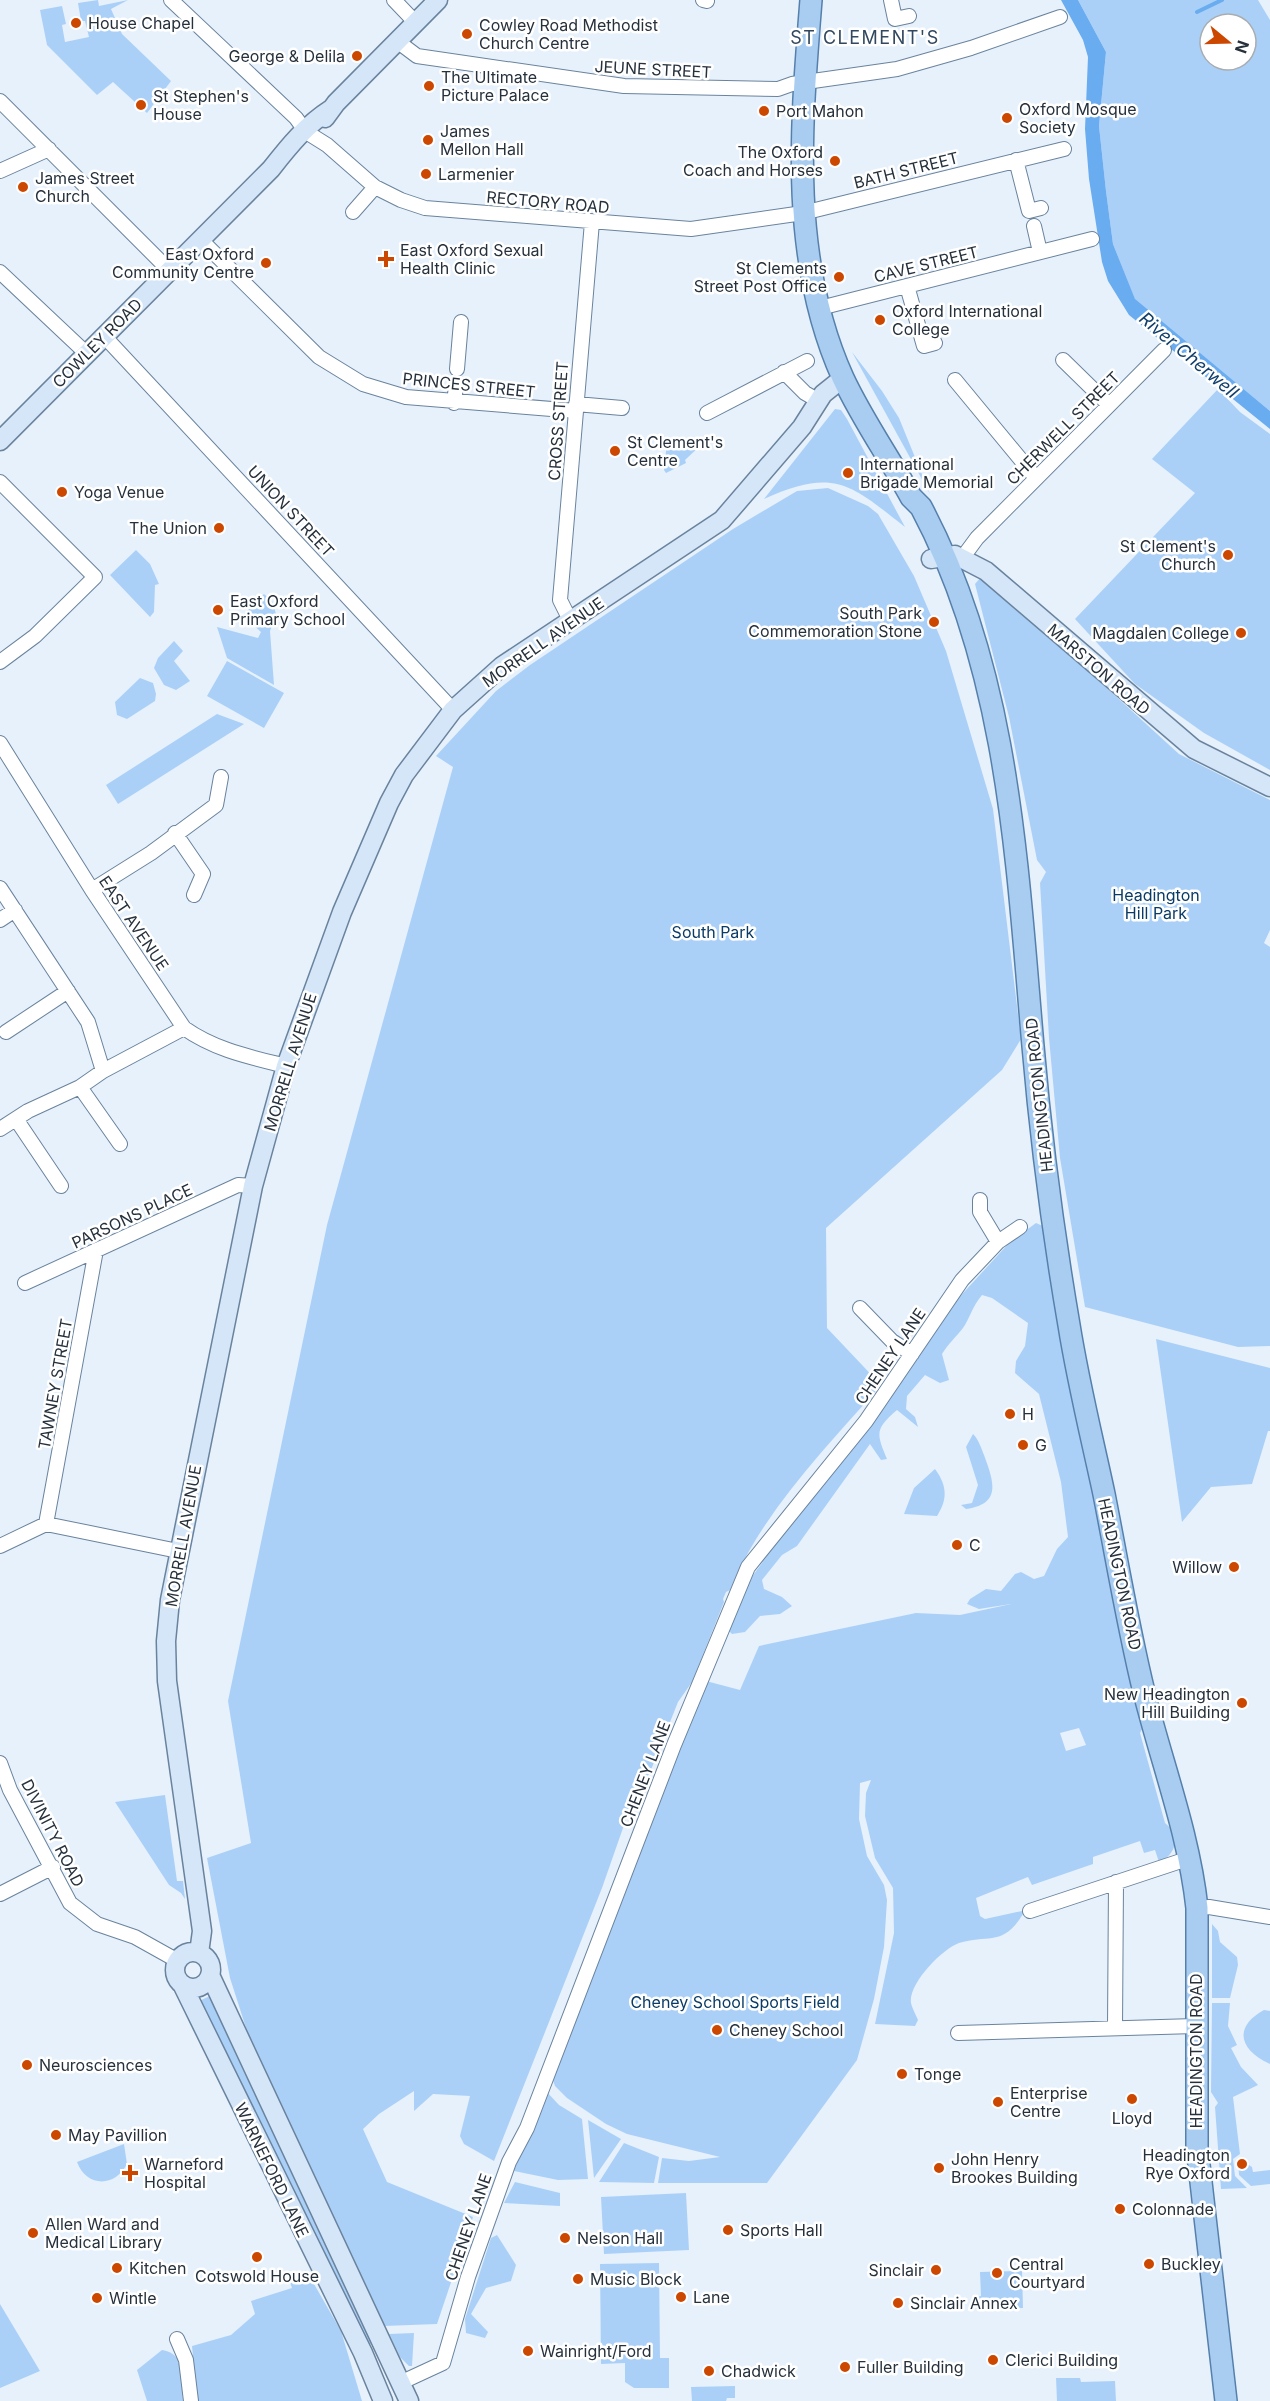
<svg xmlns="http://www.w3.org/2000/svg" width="1270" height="2401" font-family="Inter,sans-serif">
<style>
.green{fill:#abd0f8;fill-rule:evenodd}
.water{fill:#6aacf0}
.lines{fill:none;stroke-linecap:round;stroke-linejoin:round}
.stream{stroke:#6aacf0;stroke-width:4}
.street-casing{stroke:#6a839d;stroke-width:16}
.secondary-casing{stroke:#6a839d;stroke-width:21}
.primary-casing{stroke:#5680ac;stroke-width:24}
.street{stroke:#fff;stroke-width:14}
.secondary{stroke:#d4e6f8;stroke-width:18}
.primary{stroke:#a9cdf1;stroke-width:21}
.poi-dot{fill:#cc4700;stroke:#fff;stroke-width:2}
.labels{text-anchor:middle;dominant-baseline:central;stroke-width:5;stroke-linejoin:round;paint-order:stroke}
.poi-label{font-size:16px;fill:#26313c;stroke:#fff;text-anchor:start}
.street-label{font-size:16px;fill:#26313c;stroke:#fff}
.park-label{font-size:16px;fill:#093b66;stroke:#fff}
.neighbourhood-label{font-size:18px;letter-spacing:1.5px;fill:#324860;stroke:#fff}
.water-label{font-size:18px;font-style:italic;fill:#11406c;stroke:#fff}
</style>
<rect width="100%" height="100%" fill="#e6f1fc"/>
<!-- green -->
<path class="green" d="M98 0 99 6 128 0 111 9 122 34 171 81 147 113 113 82 97 95 47 45 40 10 62 6 66 24 62 25 65 42 89 37 85 21H81L78 3Z
M1078 0H1258L1270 20V411L1135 300 1113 244 1106 191 1099 126 1106 52ZM1210 24H1246V60H1210Z
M852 352 882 391 899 418 930 494Z
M1218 389 1240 412 1270 434V770L1204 733 1135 684 1075 619 1195 493 1152 459Z
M835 409 841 410 847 419 905 527C849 483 834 468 764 499Z
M667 442 701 445 685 460 686 463 666 473 664 470Z
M828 488 868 506 878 514 914 576 946 651 993 809 1021 1039 1002 1070 826 1228 827 1328 881 1385C826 1448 762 1512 730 1590L726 1592 723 1599 724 1602 692 1682 678 1702 649 1775 630 1808 602 1888 494 2161 464 2144 460 2136 470 2096 433 2094 414 2111V2091L379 2114 363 2129 387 2182 473 2217 437 2324 384 2326 247 2031 230 1978 207 1858 251 1843 228 1701 327 1225 453 767 436 756 496 691 530 665 733 529 797 491Z
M136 550 150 564 159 584 155 585 154 612 150 617 110 575Z
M981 577 1004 594 1179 754 1270 800V930L1264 943 1270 947V1346L1238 1347 1085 1307 1060 1158 1049 1038 1040 883 1046 872 1037 860 1009 717 975 584Z
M264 594 272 601 276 614 270 631 274 685 227 658 217 627 258 638 261 632 243 615Z
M174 641 183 651 174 661 190 681 176 690 164 685 154 668 158 658Z
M227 661 284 693 264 728 207 696Z
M140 678 153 683 156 694 155 701 127 719 117 715 115 702Z
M217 714 244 724 118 804 106 785Z
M1036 1223 1045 1227 1145 1724 1140 1733 1165 1823 1175 1832C1177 1847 1172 1856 1159 1862L1155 1850 1144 1853 1140 1841 1093 1857V1864L1032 1885 1028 1877 976 1898 980 1916 985 1919 1022 1911 1023 1914C1003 1947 989 1934 959 1943 942 1949 908 1984 911 2003 912 2008 916 2015 918 2020L915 2026 875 2024 894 1933 893 1888 875 1858 865 1816 866 1793 871 1780 860 1783 859 1819 867 1856 884 1885 887 1900 884 1947 874 1999 857 2060 767 2183H658L662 2158 689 2161 720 2157 627 2134 606 2124 567 2098 555 2086 551 2075 706 1681 740 1690 759 1646 916 1613 960 1615 1011 1604 979 1609 967 1604 970 1599 986 1589 1001 1591 1015 1574 1021 1572 1034 1579 1044 1576 1057 1549 1068 1537 1061 1482 1039 1394 1015 1373 1016 1361 1025 1346 1028 1323 992 1298 982 1295C972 1307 970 1318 963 1328 956 1337 948 1344 942 1354L949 1380 940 1383 925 1375 907 1396 906 1409 915 1417 918 1427 897 1410C875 1429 876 1433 887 1459L881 1460 870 1444 797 1546 782 1555 762 1580 764 1589 782 1597 792 1606 780 1614 760 1616 745 1632 732 1634 728 1630 740 1593 943 1315 1009 1243ZM1079 1728 1086 1745 1066 1751 1060 1733Z
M1156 1339 1270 1368V1431H1268L1252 1484 1211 1487 1182 1522Z
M973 1434C979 1440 981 1448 984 1455 993 1480 1003 1504 966 1509L961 1505 972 1503 978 1485 966 1447Z
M935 1469C947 1485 948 1499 937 1516L904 1514 914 1488Z
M165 1795 177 1881H183L185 1899 181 1893 169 1885 115 1802Z
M1212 1924 1218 1931 1220 1942 1237 1957 1238 1965 1230 1998H1212Z
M214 1994 242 2067 375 2343 368 2345 195 2003Z
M1212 2003H1230L1228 2026 1237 2045 1231 2048 1241 2067 1258 2085 1233 2097 1240 2154 1233 2159 1235 2176 1247 2188 1221 2189 1215 2107 1218 2103 1211 2092Z
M1264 2010 1270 2011V2064C1239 2050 1233 2027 1264 2010Z
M545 2090 559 2105 582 2119 588 2179 558 2180 514 2171Z
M588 2120 621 2139 594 2178Z
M624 2143 659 2157 654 2183 599 2182Z
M124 2144 127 2164C115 2188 86 2187 77 2162Z
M1238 2158 1252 2167 1253 2172 1270 2170V2184L1251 2186 1239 2175Z
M515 2182 560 2193V2206L504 2203Z
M686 2193 689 2250 604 2254 601 2197Z
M497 2235 516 2265 511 2281 486 2288 471 2314 488 2332 485 2338 466 2333 465 2319 491 2238Z
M659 2263 660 2358H669V2388H634L625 2382V2363L601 2364 600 2264Z
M306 2270 341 2331 362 2401H197L192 2346 231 2335 255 2314 251 2301 292 2288 288 2277Z
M1022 2271 1023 2308 976 2309V2297L981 2296 980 2272Z
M0 2304 40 2371 0 2388Z
M414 2333 412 2366H409L400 2357 389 2334Z
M162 2350C188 2354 181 2382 183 2401H147L137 2370Z
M1056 2378H1080L1081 2382 1115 2381 1116 2401H1057Z
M735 2386V2398H727L726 2401H692L691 2387Z"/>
<!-- water -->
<path class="water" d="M1061 0H1078L1106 52 1099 126 1106 191 1113 244 1135 299 1270 411V429L1129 315 1108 281 1102 262 1089 179 1085 129 1088 57 1083 40Z"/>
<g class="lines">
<!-- stream -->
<path class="stream" d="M1197 12 1222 0"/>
<defs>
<path id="street" d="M171 0 296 118 304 129
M394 0 416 23
M703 0 707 1
M891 0 895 19 909 16
M397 41 417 56 624 86 778 89 792 84 897 69 971 48 1060 17
M0 101 170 271
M311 135 327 145 375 187 401 200 425 208 691 229 803 213 1064 149
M1016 160 1029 211 1041 208
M0 171 49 149
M353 212 375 187
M1034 226 1040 252
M201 240 319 357 363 384 406 397 576 411
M0 272 86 353
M907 286 924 346 935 343
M820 308 1092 239
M104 336 453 710
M1063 360 1108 404
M457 369 461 322
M784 372 805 393 819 401
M955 380 1036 478
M454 403 456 386
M576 404 622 408
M707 413 807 361
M0 482 95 577 35 636 0 662
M963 557 977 538 1164 350
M570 620 560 600 592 222
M0 743 92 890 184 1028C215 1050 250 1057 286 1066
M175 833 203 874 194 895
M0 888 88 1022 103 1071
M92 890 151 853 216 805 221 777
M0 920 15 910
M6 1032 68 991
M80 1087 120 1144
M16 1119 61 1186
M0 1129 28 1111 80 1087 103 1071 184 1028
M980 1200V1212L998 1242
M25 1283 238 1185 253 1186
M860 1308 892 1341 912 1354
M46 1524 96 1250
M0 1546 46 1524 178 1551
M0 1763 10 1790 70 1903 97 1924 135 1937 178 1961
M0 1894 53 1867
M1197 1908 1209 1907 1270 1917
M1030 1911 1190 1858
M1115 2027 1116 1882
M958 2033 1195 2026
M177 2339 186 2360 191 2401
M402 2382 443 2363 468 2277 509 2162 527 2128 674 1745 748 1567 866 1421 962 1280 998 1242 1020 1227"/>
<path id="secondary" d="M325 118 336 103 438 0
M0 441 271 169C289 146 306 125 331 109
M931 559 955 555 986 571 1194 749 1270 787
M175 1970a18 18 0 1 1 36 0a18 18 0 1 1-36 0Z
M199 1953 202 1931 167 1681 166 1641 170 1600 253 1186 286 1066 342 912 389 803 404 775 453 710 502 666 722 520 802 427 823 394 843 378
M210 1975 409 2401
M183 1986 363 2353 383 2401"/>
<path id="primary" d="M811 0C801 126 789 259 843 378 862 419 889 457 911 497L921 507C1009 672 1017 864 1033 1046 1041 1140 1053 1232 1069 1325 1078 1382 1092 1438 1104 1494 1117 1560 1128 1627 1144 1692 1162 1764 1189 1834 1197 1908V2147L1226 2401"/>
</defs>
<!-- street casing -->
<use href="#street" class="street-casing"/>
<!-- secondary casing -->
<use href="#secondary" class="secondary-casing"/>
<!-- primary casing -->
<use href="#primary" class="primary-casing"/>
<!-- street -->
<use href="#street" class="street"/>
<!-- secondary -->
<use href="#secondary" class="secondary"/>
<!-- primary -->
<use href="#primary" class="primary"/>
</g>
<!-- markers -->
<g class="poi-dot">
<circle cx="76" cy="23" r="6"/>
<circle cx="467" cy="34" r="6"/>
<circle cx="357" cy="56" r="6"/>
<circle cx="429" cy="86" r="6"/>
<circle cx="141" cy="105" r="6"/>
<circle cx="764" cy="111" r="6"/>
<circle cx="1007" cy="118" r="6"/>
<circle cx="428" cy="140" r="6"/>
<circle cx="835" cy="161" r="6"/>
<circle cx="426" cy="174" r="6"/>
<circle cx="23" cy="187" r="6"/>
<path d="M383 250h6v6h6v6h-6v6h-6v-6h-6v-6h6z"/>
<circle cx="266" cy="263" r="6"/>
<circle cx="839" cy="277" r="6"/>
<circle cx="880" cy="320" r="6"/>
<circle cx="615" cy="451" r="6"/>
<circle cx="848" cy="473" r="6"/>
<circle cx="62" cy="492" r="6"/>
<circle cx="219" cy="528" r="6"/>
<circle cx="1228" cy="555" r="6"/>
<circle cx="218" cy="610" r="6"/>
<circle cx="934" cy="622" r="6"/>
<circle cx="1241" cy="633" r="6"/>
<circle cx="1010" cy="1414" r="6"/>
<circle cx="1023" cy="1445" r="6"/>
<circle cx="957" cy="1545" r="6"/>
<circle cx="1234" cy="1567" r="6"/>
<circle cx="1242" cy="1703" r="6"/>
<circle cx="717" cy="2030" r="6"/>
<circle cx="27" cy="2065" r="6"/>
<circle cx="902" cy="2074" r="6"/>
<circle cx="1132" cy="2099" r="6"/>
<circle cx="998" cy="2102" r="6"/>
<circle cx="56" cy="2135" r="6"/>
<circle cx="1242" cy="2164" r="6"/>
<circle cx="939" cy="2168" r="6"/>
<path d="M127 2164h6v6h6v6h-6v6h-6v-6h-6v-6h6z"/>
<circle cx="1120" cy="2209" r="6"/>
<circle cx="728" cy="2230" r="6"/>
<circle cx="33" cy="2233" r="6"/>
<circle cx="565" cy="2238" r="6"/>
<circle cx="257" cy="2257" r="6"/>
<circle cx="1149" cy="2264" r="6"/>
<circle cx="117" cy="2268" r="6"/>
<circle cx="936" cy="2270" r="6"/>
<circle cx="997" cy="2273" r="6"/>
<circle cx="578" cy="2279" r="6"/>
<circle cx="681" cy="2297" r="6"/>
<circle cx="97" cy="2298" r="6"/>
<circle cx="898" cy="2303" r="6"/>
<circle cx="528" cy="2351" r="6"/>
<circle cx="993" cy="2360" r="6"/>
<circle cx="845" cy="2367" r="6"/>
<circle cx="709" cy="2371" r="6"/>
</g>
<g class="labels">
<!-- poi labels -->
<g class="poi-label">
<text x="88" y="23">House Chapel</text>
<text x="479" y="25">Cowley Road Methodist<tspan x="479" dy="18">Church Centre</tspan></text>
<text x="345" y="56" text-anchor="end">George &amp; Delila</text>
<text x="441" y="77">The Ultimate<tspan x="441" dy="18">Picture Palace</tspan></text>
<text x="153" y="96">St Stephen's<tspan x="153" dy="18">House</tspan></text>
<text x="1019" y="109">Oxford Mosque<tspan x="1019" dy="18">Society</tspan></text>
<text x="776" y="111">Port Mahon</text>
<text x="440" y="131">James<tspan x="440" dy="18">Mellon Hall</tspan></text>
<text x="823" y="152" text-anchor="end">The Oxford<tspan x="823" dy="18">Coach and Horses</tspan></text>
<text x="438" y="174">Larmenier</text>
<text x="35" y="178">James Street<tspan x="35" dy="18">Church</tspan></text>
<text x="400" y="250">East Oxford Sexual<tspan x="400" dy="18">Health Clinic</tspan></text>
<text x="254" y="254" text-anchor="end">East Oxford<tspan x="254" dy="18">Community Centre</tspan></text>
<text x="827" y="268" text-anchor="end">St Clements<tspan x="827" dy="18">Street Post Office</tspan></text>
<text x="892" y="311">Oxford International<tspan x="892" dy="18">College</tspan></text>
<text x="627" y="442">St Clement's<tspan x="627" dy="18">Centre</tspan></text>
<text x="860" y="464">International<tspan x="860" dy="18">Brigade Memorial</tspan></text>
<text x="74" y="492">Yoga Venue</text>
<text x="207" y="528" text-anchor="end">The Union</text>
<text x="1216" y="546" text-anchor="end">St Clement's<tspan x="1216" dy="18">Church</tspan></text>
<text x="230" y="601">East Oxford<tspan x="230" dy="18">Primary School</tspan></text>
<text x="922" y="613" text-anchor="end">South Park<tspan x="922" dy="18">Commemoration Stone</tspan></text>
<text x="1229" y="633" text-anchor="end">Magdalen College</text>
<text x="1022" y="1414">H</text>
<text x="1035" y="1445">G</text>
<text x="969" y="1545">C</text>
<text x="1222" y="1567" text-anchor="end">Willow</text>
<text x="1230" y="1694" text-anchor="end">New Headington<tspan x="1230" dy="18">Hill Building</tspan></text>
<text x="729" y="2030">Cheney School</text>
<text x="39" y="2065">Neurosciences</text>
<text x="914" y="2074">Tonge</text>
<text x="1010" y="2093">Enterprise<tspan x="1010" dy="18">Centre</tspan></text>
<text x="1132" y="2118" text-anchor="middle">Lloyd</text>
<text x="68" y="2135">May Pavillion</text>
<text x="1230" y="2155" text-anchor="end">Headington<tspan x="1230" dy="18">Rye Oxford</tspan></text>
<text x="951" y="2159">John Henry<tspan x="951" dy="18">Brookes Building</tspan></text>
<text x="144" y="2164">Warneford<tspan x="144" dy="18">Hospital</tspan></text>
<text x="1132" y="2209">Colonnade</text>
<text x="45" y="2224">Allen Ward and<tspan x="45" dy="18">Medical Library</tspan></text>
<text x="740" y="2230">Sports Hall</text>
<text x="577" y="2238">Nelson Hall</text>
<text x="1009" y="2264">Central<tspan x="1009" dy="18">Courtyard</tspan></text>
<text x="1161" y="2264">Buckley</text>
<text x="129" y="2268">Kitchen</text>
<text x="924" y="2270" text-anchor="end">Sinclair</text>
<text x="257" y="2276" text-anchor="middle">Cotswold House</text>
<text x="590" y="2279">Music Block</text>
<text x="693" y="2297">Lane</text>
<text x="109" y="2298">Wintle</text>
<text x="910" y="2303">Sinclair Annex</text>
<text x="540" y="2351">Wainright/Ford</text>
<text x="1005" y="2360">Clerici Building</text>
<text x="857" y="2367">Fuller Building</text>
<text x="721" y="2371">Chadwick</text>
</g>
<!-- street labels -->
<g class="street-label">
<text transform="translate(653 69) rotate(3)">JEUNE STREET</text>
<text transform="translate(906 170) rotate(-14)">BATH STREET</text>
<text transform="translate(548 202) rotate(5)">RECTORY ROAD</text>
<text transform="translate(926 264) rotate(-14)">CAVE STREET</text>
<text transform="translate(97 343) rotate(-45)">COWLEY ROAD</text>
<text transform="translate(469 385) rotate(6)">PRINCES STREET</text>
<text transform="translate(558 421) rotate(-86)">CROSS STREET</text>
<text transform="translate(1063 428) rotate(-45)">CHERWELL STREET</text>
<text transform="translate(291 511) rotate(47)">UNION STREET</text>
<text transform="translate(543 642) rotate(-35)">MORRELL AVENUE</text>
<text transform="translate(1099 669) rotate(41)">MARSTON ROAD</text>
<text transform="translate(134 923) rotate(56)">EAST AVENUE</text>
<text transform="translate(290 1062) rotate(-73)">MORRELL AVENUE</text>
<text transform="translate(1039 1095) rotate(-96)">HEADINGTON ROAD</text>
<text transform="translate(132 1216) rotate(-25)">PARSONS PLACE</text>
<text transform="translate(890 1356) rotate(-56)">CHENEY LANE</text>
<text transform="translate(55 1384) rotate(-80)">TAWNEY STREET</text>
<text transform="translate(183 1536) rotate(-80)">MORRELL AVENUE</text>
<text transform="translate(1120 1574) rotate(78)">HEADINGTON ROAD</text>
<text transform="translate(645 1774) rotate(-69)">CHENEY LANE</text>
<text transform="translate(53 1833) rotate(63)">DIVINITY ROAD</text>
<text transform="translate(1196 2051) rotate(-90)">HEADINGTON ROAD</text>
<text transform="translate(272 2170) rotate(64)">WARNEFORD LANE</text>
<text transform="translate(468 2227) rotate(-71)">CHENEY LANE</text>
</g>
<!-- park labels -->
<g class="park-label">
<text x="1156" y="895">Headington<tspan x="1156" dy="18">Hill Park</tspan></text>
<text x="713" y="932">South Park</text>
<text x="735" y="2002">Cheney School Sports Field</text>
</g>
<!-- neighbourhood labels -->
<g class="neighbourhood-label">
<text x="865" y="37">ST CLEMENT'S</text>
</g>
<!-- water labels -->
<g class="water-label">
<text transform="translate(1189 355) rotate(40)">River Cherwell</text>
</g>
</g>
<!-- north arrow -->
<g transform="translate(1228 42) rotate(109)"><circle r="28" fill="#ffffff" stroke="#a8adb1" stroke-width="1.5"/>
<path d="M0-4.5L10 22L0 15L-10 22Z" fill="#cc4700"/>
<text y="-9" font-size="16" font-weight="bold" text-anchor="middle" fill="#26313c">N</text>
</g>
</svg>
